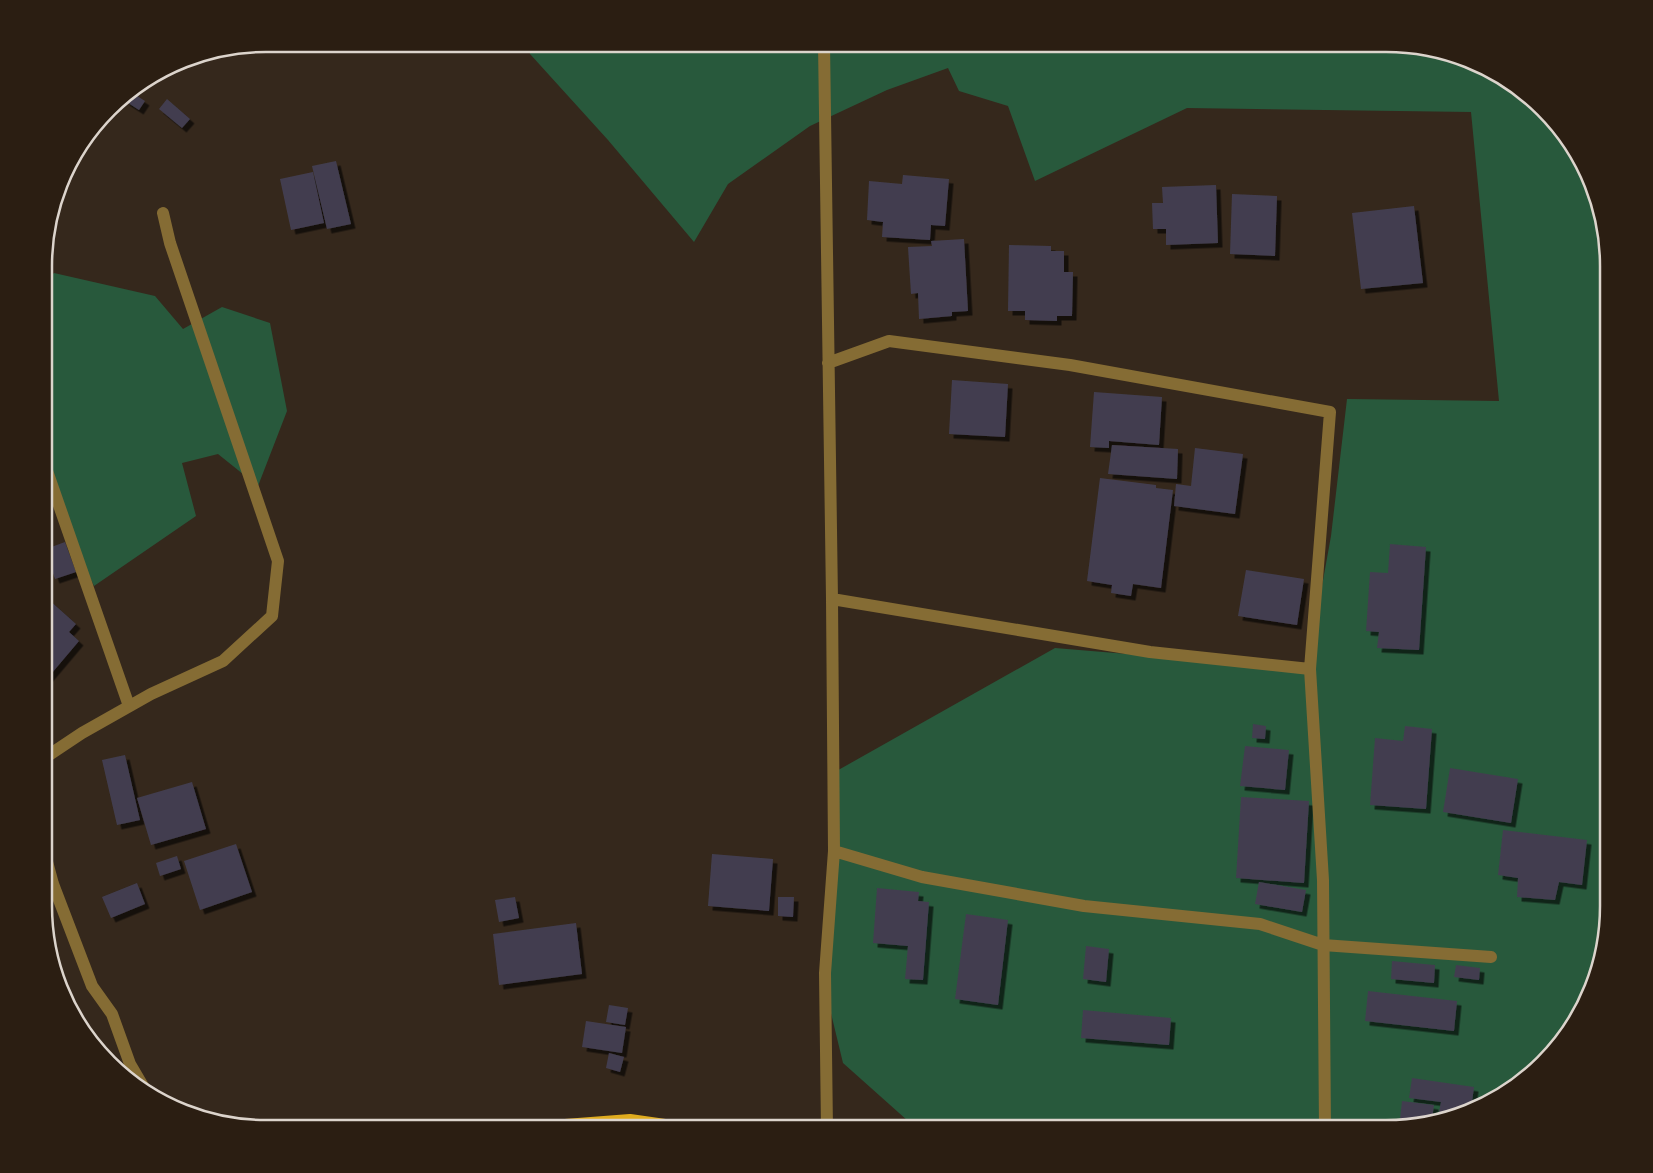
<svg xmlns="http://www.w3.org/2000/svg" width="1653" height="1173" font-family="Karla,sans-serif">
<style>
.green{fill:#28593c}
.building{fill:#423e4f;filter:url(#shadow)}
.lines{fill:none;stroke-linecap:round;stroke-linejoin:round}
.minor{stroke:#856c34;stroke-width:12}
.major{stroke:#e0ac1e;stroke-width:12}
.rim{fill:none;stroke:#dcd4cc;stroke-width:2.5}
</style>
<defs>
<filter id="shadow"><feDropShadow dx="4.5" dy="4.5" stdDeviation="0" flood-color="#0009"/></filter>
</defs>
<rect width="100%" height="100%" fill="#35281c"/>
<!-- green -->
<path class="green" d="M527 44H1401L1459 56 1522 90 1586 168 1609 252V921L1592 992 1563 1042 1485 1106 1387 1129H917L843 1063 822 976 833 773 1055 648 1307 669 1331 536 1347 399 1499 401 1471 112 1187 108 1035 181 1008 106 959 91 948 68 887 90 810 126 728 184 694 242 608 140 530 54Z
M54 273 155 296 183 329 222 307 270 323 287 411 258 486 218 454 182 463 196 516 94 586 52 498 46 491V281Z"/>
<!-- building -->
<path class="building" d="M131 92 145 101 139 110 125 101Z
M167 99 190 119 182 128 159 109Z
M336 161 351 224 327 229 312 166Z
M313 172 324 223 291 230 280 179Z
M903 175 949 179 945 226 931 225 930 240 882 237 883 222 867 220 869 181 902 184Z
M1216 185 1218 243 1166 245V229H1153L1152 203H1163L1162 187Z
M1232 194 1277 196 1275 256 1230 254Z
M1414 206 1423 283 1361 289 1352 213Z
M964 239 968 311 952 312V316L919 319 918 293 911 294 908 247 932 246 931 241Z
M1009 245 1051 246V251H1064V272H1073L1072 316H1057V321L1025 320V311H1008Z
M952 380 1008 384 1005 437 949 434Z
M1094 392 1162 397 1159 445 1109 441V448L1090 447Z
M1112 445 1178 449 1177 479 1108 474Z
M1195 448 1243 454 1235 514 1174 506 1176 484 1191 486Z
M1100 478 1156 485V488L1173 490 1161 588 1133 584 1131 596 1111 593 1112 585 1087 581Z
M65 542 76 572 55 579 46 553V549Z
M1390 544 1426 547 1419 650 1377 648 1379 632 1366 631 1370 572 1388 573Z
M1246 570 1304 579 1297 625 1238 616Z
M48 599 76 624 69 632 79 641 46 680V603Z
M1253 724 1266 726 1265 739 1252 738Z
M1405 726 1432 729 1426 809 1370 805 1375 738 1403 741Z
M1245 746 1289 750 1285 790 1240 786Z
M125 755 140 820 117 825 102 760Z
M1450 768 1518 779 1511 823 1443 812Z
M192 782 206 829 151 845 137 798Z
M1241 797 1309 801 1304 883 1236 878Z
M1503 830 1587 840 1582 885 1559 882 1555 900 1517 897 1518 878 1498 875Z
M236 844 252 892 200 910 184 861Z
M712 854 773 859 769 911 708 906Z
M177 856 181 869 160 876 156 863Z
M1259 882 1306 890 1302 912 1255 904Z
M137 883 145 904 111 918 102 897Z
M877 888 919 892 918 901 929 902 923 980 905 979 908 946 873 943Z
M515 897 519 918 499 922 495 900Z
M778 897H794L793 917 778 916Z
M1609 904V921L1601 952 1599 905Z
M966 914 1008 920 998 1005 955 999Z
M576 923 582 974 499 985 493 934Z
M1086 946 1109 949 1106 982 1083 979Z
M1392 961 1435 965 1434 983 1391 979Z
M1456 965 1480 968 1479 980 1454 977Z
M1368 991 1457 1001 1454 1031 1365 1021Z
M609 1005 628 1008 625 1025 606 1022Z
M1083 1010 1171 1018 1169 1045 1081 1038Z
M586 1021 626 1027 622 1053 582 1047Z
M609 1053 624 1057 620 1072 606 1068Z
M1412 1078 1474 1087 1471 1110 1438 1117 1441 1102 1409 1098Z
M1402 1101 1434 1105 1432 1119 1421 1121 1400 1119Z"/>
<g class="lines">
<!-- minor -->
<path class="minor" d="M824 44 832 599 834 851 825 973 827 1129
M828 363 889 341 1070 365 1330 412 1310 669 1323 880 1325 1129
M46 468 129 706
M832 599 1150 652 1310 669
M46 757 82 733 151 694 223 661 272 616 278 561 170 243 163 213
M834 851 922 877 1084 906 1260 924 1323 945 1491 957
M46 858 53 884 92 986 112 1014 130 1064 147 1093"/>
<!-- major -->
<path class="major" d="M513 1129 630 1120 693 1129"/>
</g>
<!-- crop -->
<path d="M0 0H1653V1173H0ZM266 52H1386A214 214 0 0 1 1600 266V906A214 214 0 0 1 1386 1120H266A214 214 0 0 1 52 906V266A214 214 0 0 1 266 52Z" fill="#2b1e12" fill-rule="evenodd"/>
<path class="rim" d="M266 52H1386A214 214 0 0 1 1600 266V906A214 214 0 0 1 1386 1120H266A214 214 0 0 1 52 906V266A214 214 0 0 1 266 52Z"/>
</svg>
